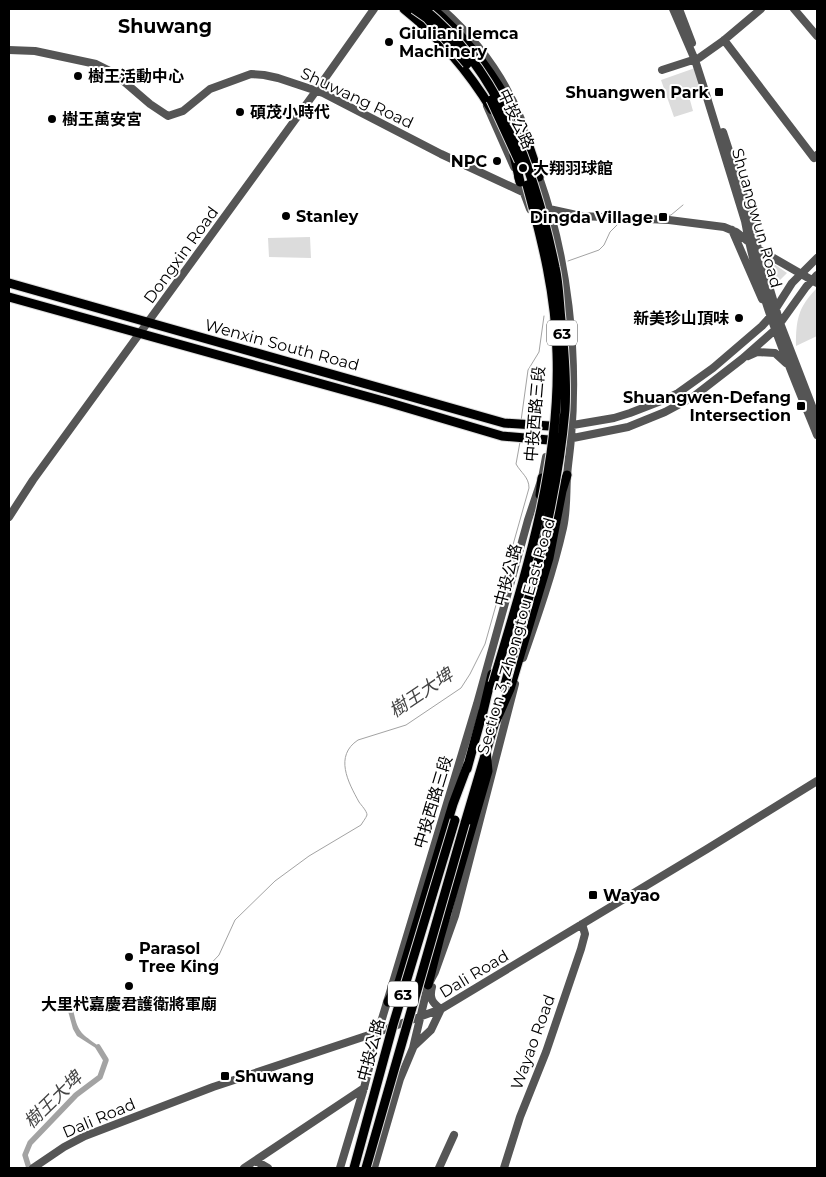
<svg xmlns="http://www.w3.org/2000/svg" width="826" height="1177" font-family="Montserrat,'Noto Sans TC',sans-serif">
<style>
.green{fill:#dcdcdc}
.water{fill:#a3a3a3}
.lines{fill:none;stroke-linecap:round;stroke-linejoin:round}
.stream{stroke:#a3a3a3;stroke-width:1}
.canal{stroke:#a3a3a3;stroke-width:5.5}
.major-casing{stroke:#dbdbdb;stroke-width:11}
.minor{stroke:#555;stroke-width:8}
.major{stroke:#000;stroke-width:9}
.major-bridge-casing{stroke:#dbdbdb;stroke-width:11;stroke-linecap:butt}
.major-bridge{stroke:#000;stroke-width:9}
.poi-dot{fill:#000;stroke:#fff;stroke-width:2}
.labels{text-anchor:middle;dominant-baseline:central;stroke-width:4;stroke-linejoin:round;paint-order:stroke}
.shield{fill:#fff;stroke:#4c4c4c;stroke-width:1}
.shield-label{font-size:15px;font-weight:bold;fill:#000}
.poi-label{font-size:16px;font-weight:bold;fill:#000;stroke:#fff;text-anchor:start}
.street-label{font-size:16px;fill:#000;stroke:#fff}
.water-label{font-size:18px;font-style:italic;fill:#444;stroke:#fff}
.quarter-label{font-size:19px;font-weight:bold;fill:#000;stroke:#fff}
</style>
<rect width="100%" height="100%" fill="#fff"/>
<!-- green -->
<path class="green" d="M695 68 701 91 692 96 690 100 693 111 674 117 661 80Z
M310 237 311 258 269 257 268 238Z
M767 259 787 273 775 285Z
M817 288V336L796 346C796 320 798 307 817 288Z"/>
<!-- water -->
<path class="water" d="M73 1009C78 1035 82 1033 101 1048L102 1052 77 1036 73 1029 68 1011Z"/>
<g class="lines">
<!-- stream -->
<path class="stream" d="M633 215 654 216
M665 216 671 215 683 205
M568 261 599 250 604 245 610 232 621 221
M521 421 528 370 539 352 544 316
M202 973 219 955 235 920 275 881 309 856 361 825C362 823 366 818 367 815 367 811 361 805 359 802 348 782 334 756 358 740L406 725 461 688 470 674 485 644 529 488C529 477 521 473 516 464L520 442"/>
<!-- canal -->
<path class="canal" d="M29 1168 25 1155 30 1143 76 1095 100 1077 106 1060 98 1047"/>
<defs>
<path id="major" d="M404 9C439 37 469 72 492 110
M433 9C471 42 501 84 522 129 529 144 534 161 539 177
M514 155 520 182
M9 283 504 423 550 426
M9 297 387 402 502 436 549 440
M540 495 542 478
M482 716 492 674
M496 721 510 689 549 558 562 491 567 475
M467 769 483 711
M465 823 497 715
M428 985 440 937 488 771 486 750
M388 1002 399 982 453 804 468 764"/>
</defs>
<!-- major casing -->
<use href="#major" class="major-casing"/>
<!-- minor -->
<path class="minor" d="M442 9C477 40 506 80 523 124
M673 9 695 60 704 88 745 221C758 295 789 366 817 435
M679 9 692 43
M794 9 817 36
M724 40 814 158 817 155
M9 50 35 51 96 64 114 73 150 104 168 116 183 111 210 89 251 74 264 75 278 78 323 93 441 154 525 193
M662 70 699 58 723 41 761 9
M487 106 514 167
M723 132 752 221 758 249 780 323 817 419
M518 177 530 209
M549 209 581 216 669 220 724 227 736 232 758 249 817 283
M732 230 762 299
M748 356 757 352 775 353 786 363
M567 426 614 418 630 413 661 401 678 393 713 368 762 326 771 316 792 283 817 258
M568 439 628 427 665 412 693 397 742 359 776 329 806 287 817 275
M9 517 33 480 316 91 374 9
M523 658C538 615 553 572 563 528 567 511 566 493 567 476 568 463 570 451 571 438 578 352 568 259 539 177V173
M414 1046 431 1030 441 1009C432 1003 429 998 432 987
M256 1161 268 1168
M33 1168 64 1147 85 1136 213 1087 378 1032 441 1009 707 849 817 781
M244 1168 364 1088
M340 1168 364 1088 378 1032 477 704 528 520 542 478 546 457
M374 1168 400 1079 413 1048 428 985 435 972 455 916 515 684
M439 1168 454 1135
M504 1168 520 1117 546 1052 581 949 585 934 582 924"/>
<!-- major -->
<use href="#major" class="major"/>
<defs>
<path id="major-bridge" d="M414 9 427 18 467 64
M424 9C501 72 535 172 555 267 559 284 559 302 561 320 564 349 567 380 565 410 557 505 529 597 504 688
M491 100 519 161
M493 683C525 576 561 466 557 353 556 295 542 240 527 185
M354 1168 393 1025 455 820
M366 1168 465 823"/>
</defs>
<!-- major-bridge casing -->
<use href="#major-bridge" class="major-bridge-casing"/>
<!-- major-bridge -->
<use href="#major-bridge" class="major-bridge"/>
</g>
<!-- markers -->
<g class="poi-dot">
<circle cx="389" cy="42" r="5"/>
<circle cx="78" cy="76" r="5"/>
<rect x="714" y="87" width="10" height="10" rx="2.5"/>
<circle cx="240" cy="112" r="5"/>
<circle cx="52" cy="119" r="5"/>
<circle cx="497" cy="161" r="5"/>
<circle cx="523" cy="168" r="5"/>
<circle cx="286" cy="216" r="5"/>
<rect x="658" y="212" width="10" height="10" rx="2.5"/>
<circle cx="739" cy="318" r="5"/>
<rect x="796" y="401" width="10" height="10" rx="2.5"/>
<rect x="588" y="890" width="10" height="10" rx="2.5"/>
<circle cx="129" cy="957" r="5"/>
<circle cx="129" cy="986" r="5"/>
<rect x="220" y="1071" width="10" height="10" rx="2.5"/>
</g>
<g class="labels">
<!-- shield labels -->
<g class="shield">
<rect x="547" y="320.5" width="30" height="25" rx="4"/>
<rect x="388" y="981.5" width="30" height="25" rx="4"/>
</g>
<g class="shield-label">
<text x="562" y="333">63</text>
<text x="403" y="994">63</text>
</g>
<!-- poi labels -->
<g class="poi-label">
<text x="399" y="33">Giuliani Iemca<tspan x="399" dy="18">Machinery</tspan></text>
<text x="88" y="76">樹王活動中心</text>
<text x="709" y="92" text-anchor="end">Shuangwen Park</text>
<text x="250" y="112">碩茂小時代</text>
<text x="62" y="119">樹王萬安宮</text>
<text x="487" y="161" text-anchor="end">NPC</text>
<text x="533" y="168">大翔羽球館</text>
<text x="296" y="216">Stanley</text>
<text x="653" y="217" text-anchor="end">Dingda Village</text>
<text x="729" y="318" text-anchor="end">新美珍山頂味</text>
<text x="791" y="397" text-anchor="end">Shuangwen-Defang<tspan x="791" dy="18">Intersection</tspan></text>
<text x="603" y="895">Wayao</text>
<text x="139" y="948">Parasol<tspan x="139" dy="18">Tree King</tspan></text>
<text x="129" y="1004" text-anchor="middle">大里杙嘉慶君護衛將軍廟</text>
<text x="235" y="1076">Shuwang</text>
</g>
<!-- street labels -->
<g class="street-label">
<text transform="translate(357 98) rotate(25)">Shuwang Road</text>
<text transform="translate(516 119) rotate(65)">中投公路</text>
<text transform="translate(757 218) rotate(74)">Shuangwun Road</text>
<text transform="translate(181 255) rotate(-54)">Dongxin Road</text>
<text transform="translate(282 345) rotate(15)">Wenxin South Road</text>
<text transform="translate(535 414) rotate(-85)">中投西路三段</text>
<text transform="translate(508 575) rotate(-75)">中投公路</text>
<text transform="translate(516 636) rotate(-74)">Section 3, Zhongtou East Road</text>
<text transform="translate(433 802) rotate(-73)">中投西路三段</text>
<text transform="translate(474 974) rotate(-31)">Dali Road</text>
<text transform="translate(533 1042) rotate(-70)">Wayao Road</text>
<text transform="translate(371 1050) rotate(-75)">中投公路</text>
<text transform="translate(99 1118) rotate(-23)">Dali Road</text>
</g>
<!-- water labels -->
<g class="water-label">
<text transform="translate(421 693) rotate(-34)">樹王大埤</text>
<text transform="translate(53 1100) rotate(-44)">樹王大埤</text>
</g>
<!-- quarter labels -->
<g class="quarter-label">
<text x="165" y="26">Shuwang</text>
</g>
</g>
<!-- border -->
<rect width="826" height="1177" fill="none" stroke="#000000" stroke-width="20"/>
</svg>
